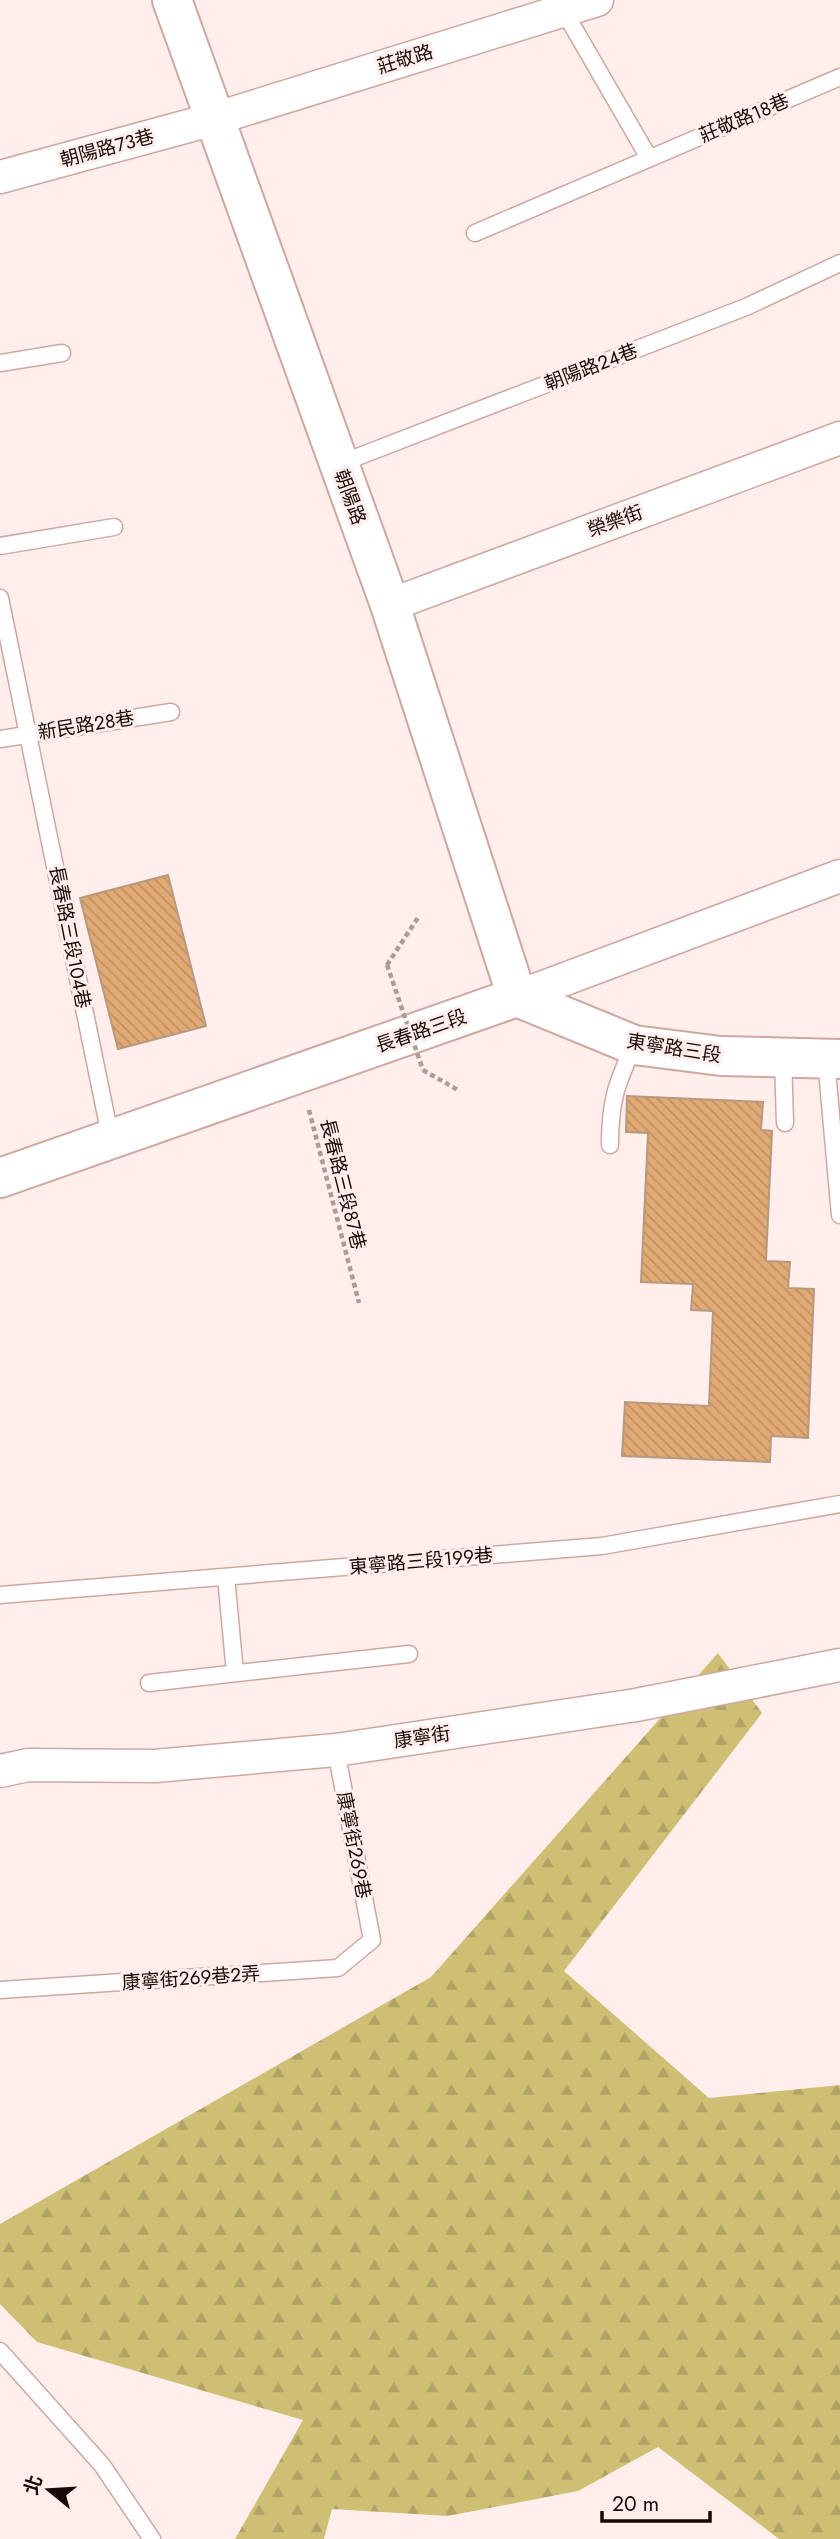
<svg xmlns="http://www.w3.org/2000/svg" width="840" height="2539" font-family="Jost,'Noto Sans TC',sans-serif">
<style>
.forest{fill:url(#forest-firs)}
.building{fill:url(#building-back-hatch);stroke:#b59980;stroke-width:2}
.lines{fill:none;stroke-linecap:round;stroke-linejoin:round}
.lane-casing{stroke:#cfa7a1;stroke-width:19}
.street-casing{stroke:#cfa7a1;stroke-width:35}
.secondary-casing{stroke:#cfa7a1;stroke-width:42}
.path{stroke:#ab9c99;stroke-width:4.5;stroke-dasharray:5 3.5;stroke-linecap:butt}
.lane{stroke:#fff;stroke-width:16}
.street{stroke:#fff;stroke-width:32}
.secondary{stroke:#fff;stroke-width:38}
.path-bridge{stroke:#ab9c99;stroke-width:4.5;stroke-dasharray:5 3.5;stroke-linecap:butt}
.labels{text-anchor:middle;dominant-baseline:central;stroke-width:6;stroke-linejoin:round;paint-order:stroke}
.street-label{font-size:19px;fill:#150806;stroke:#ffeeeb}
</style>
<defs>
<pattern id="forest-firs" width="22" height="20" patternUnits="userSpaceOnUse" patternTransform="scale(1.75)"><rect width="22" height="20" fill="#cebf75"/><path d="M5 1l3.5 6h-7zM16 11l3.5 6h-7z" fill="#b0a364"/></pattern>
<pattern id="building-back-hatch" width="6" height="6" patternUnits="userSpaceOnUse" patternTransform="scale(1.75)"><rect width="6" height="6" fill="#e1a974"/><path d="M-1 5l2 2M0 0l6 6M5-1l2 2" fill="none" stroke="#c09063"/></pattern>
</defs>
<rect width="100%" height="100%" fill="#ffeeeb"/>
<!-- forest -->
<path class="forest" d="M718 1653 762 1713 564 1971 709 2098 840 2085V2539H779L658 2447 578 2491 448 2516 332 2509 324 2539H235L303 2420 37 2342 0 2304V2224L431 1977Z"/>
<!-- building -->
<path class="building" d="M168 875 206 1026 118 1049 80 898Z
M627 1096 763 1102 761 1130 772 1131 766 1261 790 1262 788 1288 814 1289 808 1438 771 1436 770 1462 622 1456 625 1402 709 1406 713 1311 691 1310 693 1284 641 1282 648 1133 626 1132Z"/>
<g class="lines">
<defs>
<path id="lane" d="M561 6 649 158
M475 233 840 77
M0 363 62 353
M339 464 746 307 840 263
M0 546 114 527
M0 598 111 1140
M0 739 171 712
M783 1058 785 1123
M826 1059 840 1215
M610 1145C610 1101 616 1085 634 1045
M226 1577 235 1673
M0 1595 602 1546 840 1504
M149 1683 409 1654
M0 1990 338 1968 372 1940 336 1750
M0 2351 102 2465 152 2539"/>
<path id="street" d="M0 177 214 119 597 0
M390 605 840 438
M517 997 840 876
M0 1771 28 1765 155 1766 336 1750 636 1705 840 1665"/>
<path id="secondary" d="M172 0 390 605 517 997
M517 997 634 1045 721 1056 840 1059
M0 1178 517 997"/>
</defs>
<!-- lane casing -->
<use href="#lane" class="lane-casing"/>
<!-- street casing -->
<use href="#street" class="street-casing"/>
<!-- secondary casing -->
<use href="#secondary" class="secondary-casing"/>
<!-- path -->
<path class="path" d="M387 965 419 916
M423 1070 458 1090
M309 1110 359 1303"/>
<!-- lane -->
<use href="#lane" class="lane"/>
<!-- street -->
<use href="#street" class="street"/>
<!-- secondary -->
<use href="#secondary" class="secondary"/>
<!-- path-bridge -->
<path class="path-bridge" d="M387 965 423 1070"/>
</g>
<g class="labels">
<!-- street labels -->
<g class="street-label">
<text transform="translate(405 59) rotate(-17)">莊敬路</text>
<text transform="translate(744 118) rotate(-23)">莊敬路18巷</text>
<text transform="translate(107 148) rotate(-15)">朝陽路73巷</text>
<text transform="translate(591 367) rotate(-21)">朝陽路24巷</text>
<text transform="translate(350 497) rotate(70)">朝陽路</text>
<text transform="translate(615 521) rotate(-20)">榮樂街</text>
<text transform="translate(86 725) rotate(-9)">新民路28巷</text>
<text transform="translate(70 937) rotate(79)">長春路三段104巷</text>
<text transform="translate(421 1031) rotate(-19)">長春路三段</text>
<text transform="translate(674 1048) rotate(9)">東寧路三段</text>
<text transform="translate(343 1184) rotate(76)">長春路三段87巷</text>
<text transform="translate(421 1561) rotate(-5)">東寧路三段199巷</text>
<text transform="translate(422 1737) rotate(-8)">康寧街</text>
<text transform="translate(354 1845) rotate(79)">康寧街269巷</text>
<text transform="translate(191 1978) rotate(-4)">康寧街269巷2弄</text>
</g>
</g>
<!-- north arrow -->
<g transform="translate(49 2490) rotate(288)" stroke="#ffeeeb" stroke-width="5" paint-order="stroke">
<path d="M0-5L12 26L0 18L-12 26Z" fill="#150806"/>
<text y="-10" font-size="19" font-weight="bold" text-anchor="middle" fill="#150806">北</text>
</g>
<!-- scale -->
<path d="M602 2511v10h108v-10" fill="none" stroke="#150806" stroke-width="3.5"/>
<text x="612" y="2511" font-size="21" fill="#150806" stroke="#ffeeeb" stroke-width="5" paint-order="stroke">20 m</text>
</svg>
